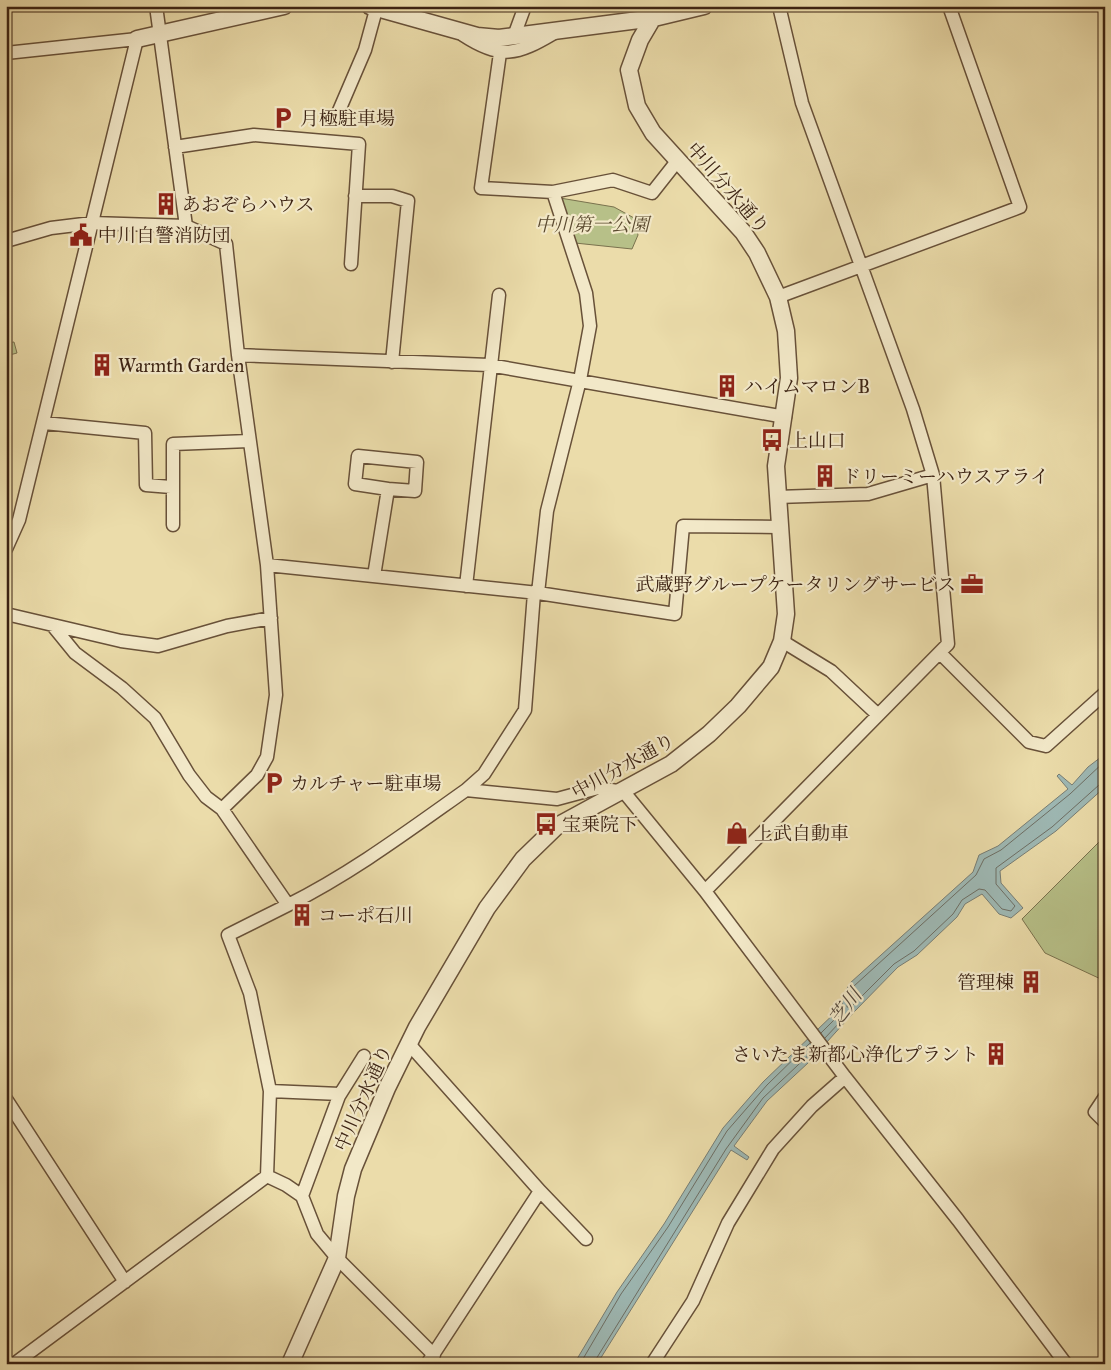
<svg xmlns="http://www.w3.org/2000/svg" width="1111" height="1370" font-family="'IM FELL Great Primer','Noto Serif JP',serif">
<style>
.green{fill:#b7c088;stroke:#7a724e}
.water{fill:#9eb9b5;stroke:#777d74}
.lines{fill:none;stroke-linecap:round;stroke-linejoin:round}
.shore{stroke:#6d6e64;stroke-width:1}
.minor-casing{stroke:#685139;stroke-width:15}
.tertiary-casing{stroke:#685139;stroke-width:19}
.minor{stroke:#f2e8c8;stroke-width:12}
.tertiary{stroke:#f2e8c8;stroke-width:16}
.labels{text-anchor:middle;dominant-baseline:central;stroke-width:4.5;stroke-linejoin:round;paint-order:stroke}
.poi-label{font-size:19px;fill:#3c2313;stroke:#f2e8c8;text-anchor:start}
.street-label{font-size:19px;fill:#3c2313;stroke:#f2e8c8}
.park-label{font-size:19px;font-style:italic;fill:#5b4a30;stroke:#f2e8c8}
.water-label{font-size:20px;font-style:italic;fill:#54483c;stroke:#f2e8c8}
</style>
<rect width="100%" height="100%" fill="#ebdcaa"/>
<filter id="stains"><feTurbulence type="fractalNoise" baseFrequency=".004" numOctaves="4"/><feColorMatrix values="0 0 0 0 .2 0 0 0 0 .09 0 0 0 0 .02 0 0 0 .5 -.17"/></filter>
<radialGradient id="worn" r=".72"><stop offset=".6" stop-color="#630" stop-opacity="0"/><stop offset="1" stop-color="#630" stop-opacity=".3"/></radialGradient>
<!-- green -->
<path class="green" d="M560 198 614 207 634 218 638 235 632 249 575 243Z
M14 342 17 353 6 356V343Z
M1105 836V981L1045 953 1022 919Z"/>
<!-- water -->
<path class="water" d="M1105 754V787L1056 831 1000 871 1001 883 1023 908 1011 918 999 914 982 894 965 904 957 917 917 955 898 967 854 1012 808 1063 767 1101 734 1146 749 1157 747 1160 731 1150 597 1364H574L617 1292 664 1224 723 1128 763 1082 842 1006 843 996 850 983 973 872 979 855 998 846 1068 789 1057 776 1059 774 1072 785 1088 767Z"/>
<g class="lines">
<!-- shore -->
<path class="shore" d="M1105 761 1070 794 1001 850 984 859 976 875 854 986 848 997 847 1007H851L894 964 914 951 953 914 962 900 979 889 985 890 1002 909 1011 911 1015 906 996 884V868L1052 827 1099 785 1105 783
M821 1033 838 1016H842L840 1022 825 1038
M580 1364 621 1294 668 1227 727 1131 767 1085 810 1043
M593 1364 726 1149 763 1098 815 1049"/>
<defs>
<path id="minor" d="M156 6 186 226 226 244 238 355 267 565 276 695 267 757 257 775 222 809
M463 35C501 60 517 55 554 33
M514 36 525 6
M6 53 137 39 19 520 6 549
M500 53 481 188 553 192 613 180 652 193 678 160
M338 113 365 50 377 6
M175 147 254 135 359 144 351 264
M355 196H392L408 201 392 362
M6 241 51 228 92 223 186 226
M778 297 1020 207 949 6
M238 355 489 365 785 417
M44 423 145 433 146 485 171 487
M777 497 868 494 933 475
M173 525V444L249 441
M267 565 538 593 675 614 683 526 779 527
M374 576 388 489 415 491 417 462 358 456 355 484 388 489
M466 586 499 295
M538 593 547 511 580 380 590 326 586 293 553 192
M6 614 121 641 158 646 227 626 271 618
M53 626 75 653 122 688 155 718 189 775 206 797 222 809 288 905C352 873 408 831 466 790L557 799 598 788 624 792 705 891 845 1077 958 1220 1066 1364
M782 641 831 671 878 715
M940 653 1029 742 1046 746 1105 693
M466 790 484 774 525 710 534 593
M705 891 948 644 933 475 913 409 802 103 779 6
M288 905 228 935 250 993 270 1091 267 1176 286 1185 302 1196 317 1234 337 1258 434 1355
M409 1044 540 1191 427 1364
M270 1091 340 1094
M1105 1097 1095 1112 1105 1122
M6 1099 125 1282
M540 1191 586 1239
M302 1196 339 1096 364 1056
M14 1364 267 1176
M652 1364 693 1301 728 1223 773 1149 812 1106 845 1077"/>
<path id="tertiary" d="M370 6 477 36 499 38 654 18 704 6
M137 39 284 6
M290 1364 337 1258 346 1196 353 1169 387 1088 417 1027 487 908 523 859 557 826 671 764 709 734 738 706 771 667 782 641 786 614 776 466 789 378 786 331 778 297 757 253 743 232 653 133 637 106 629 70 640 40 660 6"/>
</defs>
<!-- minor casing -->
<use href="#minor" class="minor-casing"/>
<!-- tertiary casing -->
<use href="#tertiary" class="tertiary-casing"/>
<!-- minor -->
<use href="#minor" class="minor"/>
<!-- tertiary -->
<use href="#tertiary" class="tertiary"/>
</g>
<!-- icons -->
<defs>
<symbol id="parking-bare" viewBox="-9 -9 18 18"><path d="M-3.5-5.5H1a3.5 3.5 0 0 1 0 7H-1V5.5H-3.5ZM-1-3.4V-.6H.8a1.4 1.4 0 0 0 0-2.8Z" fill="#8f2418" stroke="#f2e8c8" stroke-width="2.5" paint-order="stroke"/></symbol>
<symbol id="building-bare" viewBox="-9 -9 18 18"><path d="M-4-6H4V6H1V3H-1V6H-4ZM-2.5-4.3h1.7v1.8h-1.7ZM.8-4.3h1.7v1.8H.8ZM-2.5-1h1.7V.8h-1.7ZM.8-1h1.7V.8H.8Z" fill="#8f2418" stroke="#f2e8c8" stroke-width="2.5" paint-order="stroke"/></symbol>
<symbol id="civic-bare" viewBox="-9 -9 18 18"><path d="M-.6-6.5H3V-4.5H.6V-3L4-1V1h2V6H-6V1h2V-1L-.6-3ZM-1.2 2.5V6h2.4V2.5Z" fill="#8f2418" stroke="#f2e8c8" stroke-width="2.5" paint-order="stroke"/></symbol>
<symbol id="bus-bare" viewBox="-9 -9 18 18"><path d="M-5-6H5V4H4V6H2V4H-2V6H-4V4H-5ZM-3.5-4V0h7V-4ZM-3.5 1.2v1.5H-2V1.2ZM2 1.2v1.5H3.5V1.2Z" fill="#8f2418" stroke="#f2e8c8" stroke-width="2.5" paint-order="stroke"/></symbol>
<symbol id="office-bare" viewBox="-9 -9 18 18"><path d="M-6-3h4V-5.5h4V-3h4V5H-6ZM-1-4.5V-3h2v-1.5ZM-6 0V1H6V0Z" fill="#8f2418" stroke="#f2e8c8" stroke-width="2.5" paint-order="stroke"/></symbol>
<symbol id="shop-bare" viewBox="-9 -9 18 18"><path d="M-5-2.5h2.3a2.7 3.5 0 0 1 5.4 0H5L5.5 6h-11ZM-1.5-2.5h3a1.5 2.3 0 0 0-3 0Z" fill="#8f2418" stroke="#f2e8c8" stroke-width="2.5" paint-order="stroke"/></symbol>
</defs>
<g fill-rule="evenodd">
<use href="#parking-bare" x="267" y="102" width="32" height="32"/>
<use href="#building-bare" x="150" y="188" width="32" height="32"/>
<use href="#civic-bare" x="65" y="219" width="32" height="32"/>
<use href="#building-bare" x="86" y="349" width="32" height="32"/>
<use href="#building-bare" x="711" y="370" width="32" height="32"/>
<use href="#bus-bare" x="756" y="424" width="32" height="32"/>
<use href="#building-bare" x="809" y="460" width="32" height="32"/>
<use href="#office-bare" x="956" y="568" width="32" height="32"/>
<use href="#parking-bare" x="258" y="767" width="32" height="32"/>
<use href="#bus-bare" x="530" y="808" width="32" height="32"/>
<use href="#shop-bare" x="721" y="817" width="32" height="32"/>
<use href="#building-bare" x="286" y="899" width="32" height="32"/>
<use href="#building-bare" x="1015" y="966" width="32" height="32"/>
<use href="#building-bare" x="980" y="1038" width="32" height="32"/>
</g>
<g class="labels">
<!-- poi labels -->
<g class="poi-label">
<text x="300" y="118">月極駐車場</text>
<text x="182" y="204">あおぞらハウス</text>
<text x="98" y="235">中川自警消防団</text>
<text x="118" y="365">Warmth Garden</text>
<text x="744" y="386">ハイムマロンB</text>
<text x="789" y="440">上山口</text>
<text x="842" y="476">ドリーミーハウスアライ</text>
<text x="956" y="584" text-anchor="end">武蔵野グループケータリングサービス</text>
<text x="290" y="783">カルチャー駐車場</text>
<text x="562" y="824">宝乗院下</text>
<text x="754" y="833">上武自動車</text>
<text x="318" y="915">コーポ石川</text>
<text x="1014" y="982" text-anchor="end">管理棟</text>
<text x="979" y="1054" text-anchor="end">さいたま新都心浄化プラント</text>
</g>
<!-- street labels -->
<g class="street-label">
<text transform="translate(728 188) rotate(49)">中川分水通り</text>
<text transform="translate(623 766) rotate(-29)">中川分水通り</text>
<text transform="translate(363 1098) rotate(-66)">中川分水通り</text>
</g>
<!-- park labels -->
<g class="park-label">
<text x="592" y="224">中川第一公園</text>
</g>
<!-- water labels -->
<g class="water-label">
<text transform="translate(845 1007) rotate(-53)">芝川</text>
</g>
</g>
<!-- margin -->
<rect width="1111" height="1370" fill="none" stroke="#ebdcaa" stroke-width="25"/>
<rect x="8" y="8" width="1096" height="1355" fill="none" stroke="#3c2313" stroke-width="2.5"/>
<rect x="12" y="12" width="1086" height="1345" fill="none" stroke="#3c2313"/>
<rect width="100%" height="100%" filter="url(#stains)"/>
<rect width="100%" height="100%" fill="url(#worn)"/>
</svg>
